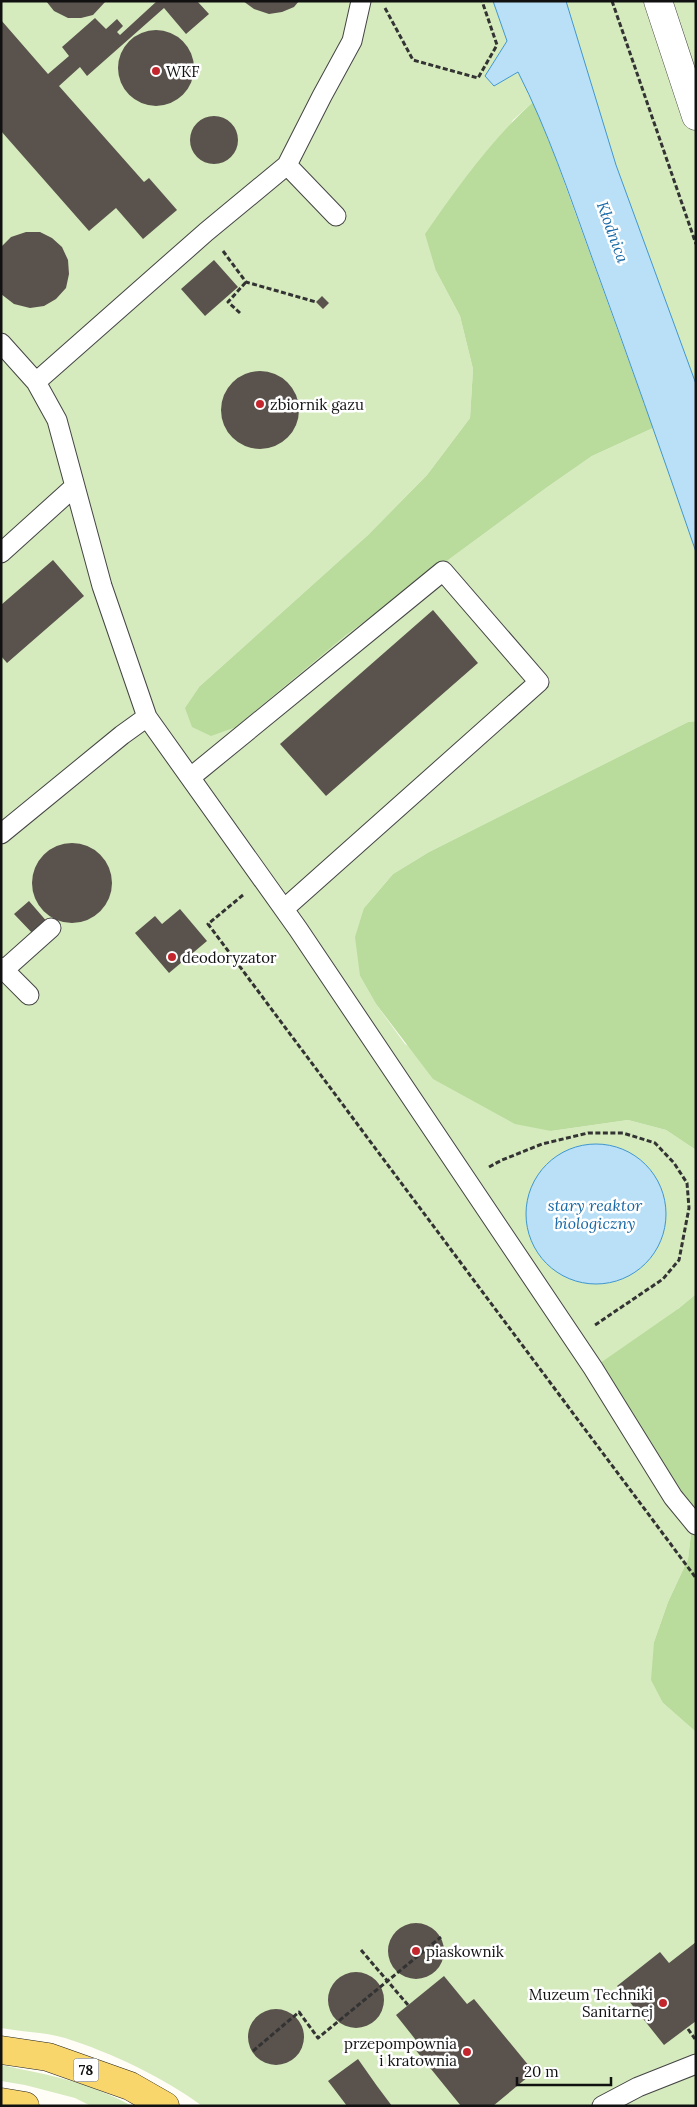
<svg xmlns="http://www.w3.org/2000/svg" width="697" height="2107" font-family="Lora,serif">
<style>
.green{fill:#d5ebbd}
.forest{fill:#b9dc9c}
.water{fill:#b9e0f7;stroke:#3f96cf}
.building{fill:#5a524d}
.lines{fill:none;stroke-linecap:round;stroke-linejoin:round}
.service-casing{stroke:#444;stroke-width:21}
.tertiary-casing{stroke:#444;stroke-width:29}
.primary-casing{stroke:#222;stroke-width:29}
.path{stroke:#333;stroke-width:3;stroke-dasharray:5 2.5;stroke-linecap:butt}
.service{stroke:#fff;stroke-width:19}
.tertiary{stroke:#fff;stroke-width:28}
.primary{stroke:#f9d66b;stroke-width:28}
.poi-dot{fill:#c4262e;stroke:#fff;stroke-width:2}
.labels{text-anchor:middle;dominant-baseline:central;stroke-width:5;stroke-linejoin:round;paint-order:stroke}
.shield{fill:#fff;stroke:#585858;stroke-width:1}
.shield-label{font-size:14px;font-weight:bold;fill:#111}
.poi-label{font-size:15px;fill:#111;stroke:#fff;text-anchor:start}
.water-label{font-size:16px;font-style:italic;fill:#1768a6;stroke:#fff}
</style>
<rect width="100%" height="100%" fill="#fffdf5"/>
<!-- green -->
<path class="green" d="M1 1H493L507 41 485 76 494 86 518 72 533 102 513 120 436 271 460 316 473 369 470 418 427 475 368 535 200 686 236 727 345 636 546 488 592 456 653 428 696 552V721L688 722 429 852 393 874 364 908 360 976 376 1004 405 1044 551 1131 628 1120 666 1130 696 1150V1294L678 1309 673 1497 691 1534 688 1559 668 1602 654 1642 663 1703 696 1732V2106H202C163 2077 112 2053 65 2038 45 2032 22 2032 1 2028Z
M566 1H696V384L616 165Z
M1 2065C49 2075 89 2082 132 2106H91L75 2098 25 2085 1 2081Z"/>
<!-- forest -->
<path class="forest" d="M533 102 554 154 653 428 592 456 546 488 345 636 236 727 211 736 192 727 185 708 200 686 368 535 427 475 470 418 473 369 460 316 436 271 425 234C457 188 491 140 533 102Z
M696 721V1150L666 1130 628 1120 551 1131 515 1124 433 1079 376 1004 360 976 355 937 364 908 393 874 429 852 688 722Z
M696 1294V1732L663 1703 651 1680 654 1642 668 1602 688 1559 691 1534 673 1497 593 1368 678 1309Z"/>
<!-- water -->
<path class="water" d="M493 1H566L616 165 696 384V552C662 453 627 354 591 255 569 194 548 131 518 72L494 86 485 76 507 41Z
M526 1214a70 70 0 1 1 140 0a70 70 0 1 1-140 0Z"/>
<!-- building -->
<path class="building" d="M46 1H106L93 15 81 18H68L54 11Z
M157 1H197L209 14 186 34 164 8 87 76 80 67 59 86 144 182 149 178 177 210 143 239 116 208 89 231 1 131V20L48 74 69 56 62 47 95 18 106 29 117 19 123 26 117 32 120 35Z
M243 1H299L294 7 282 12 269 14 254 9Z
M118 68a38 38 0 1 1 76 0a38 38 0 1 1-76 0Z
M190 140a24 24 0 1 1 48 0a24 24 0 1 1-48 0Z
M26 232H40L52 238 62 247 68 260 69 274 66 288 56 299 44 306 30 308 14 304 1 294V247L11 237Z
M214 260 238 287 205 316 181 289Z
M322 296 329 303 323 309 316 302Z
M221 410a39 39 0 1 1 78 0a39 39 0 1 1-78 0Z
M53 560 84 596 7 663 1 656V605Z
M433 610 478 663 326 796 280 744Z
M32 883a40 40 0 1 1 80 0a40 40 0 1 1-80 0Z
M29 901 49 924 35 936 14 914Z
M180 909 207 941 169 973 135 933 155 916 162 924Z
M388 1951a28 28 0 1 1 56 0a28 28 0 1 1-56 0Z
M696 1942V2021L664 2045 617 1986 660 1952 669 1963Z
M328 2000a28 28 0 1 1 56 0a28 28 0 1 1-56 0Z
M444 1976 467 2004 474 1999 534 2072 493 2106H461L414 2048 419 2044 396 2015Z
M248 2037a28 28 0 1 1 56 0a28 28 0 1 1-56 0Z
M358 2059 377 2086 392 2106H347L328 2081Z"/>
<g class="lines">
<defs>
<path id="service" d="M287 165 336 216
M1 343 36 382 57 420 102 586 147 717 122 735 1 834
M36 382 206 232 287 165 322 96 352 41 361 1
M1 553 74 487
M147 717 298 929 593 1368 673 1497 696 1525
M191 777 443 571 539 682 284 909
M1 967 29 995
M4 970 51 928
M602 2106 638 2087 696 2064"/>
<path id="tertiary" d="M658 1 696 116"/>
<path id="primary" d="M1 2050 48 2057 130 2086 165 2106
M1 2102 25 2106"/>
</defs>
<!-- service casing -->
<use href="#service" class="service-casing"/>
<!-- tertiary casing -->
<use href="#tertiary" class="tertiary-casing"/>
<!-- primary casing -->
<use href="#primary" class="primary-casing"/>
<!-- path -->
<path class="path" d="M612 1 696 244
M385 8 413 60 478 78 497 45 482 1
M223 251 246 282 316 302
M240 313 228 302 246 282
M243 895 208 924 696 1578
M489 1167 502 1160 542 1144 588 1133H623L655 1143 674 1163 687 1183 689 1208 679 1260 663 1279 595 1325
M361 1950 408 2005
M688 2029 695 2039
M253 2051 299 2012 318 2038 441 1937"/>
<!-- service -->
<use href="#service" class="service"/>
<!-- tertiary -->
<use href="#tertiary" class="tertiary"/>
<!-- primary -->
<use href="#primary" class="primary"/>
</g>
<!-- markers -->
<g class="poi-dot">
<circle cx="156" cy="71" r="5"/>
<circle cx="260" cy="404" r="5"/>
<circle cx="172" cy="957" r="5"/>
<circle cx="416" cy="1951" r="5"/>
<circle cx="663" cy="2003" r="5"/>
<circle cx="467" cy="2052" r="5"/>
</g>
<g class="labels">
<!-- shield labels -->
<rect class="shield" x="73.5" y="2058.5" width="25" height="23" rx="4"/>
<g class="shield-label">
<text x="86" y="2070">78</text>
</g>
<!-- poi labels -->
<g class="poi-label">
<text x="166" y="71">WKF</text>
<text x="270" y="404">zbiornik gazu</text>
<text x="182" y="957">deodoryzator</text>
<text x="426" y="1951">piaskownik</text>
<text x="653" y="1994" text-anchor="end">Muzeum Techniki<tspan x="653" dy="17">Sanitarnej</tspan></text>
<text x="457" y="2043" text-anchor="end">przepompownia<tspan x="457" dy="17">i kratownia</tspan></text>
</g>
<!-- water labels -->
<g class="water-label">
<text transform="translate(613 232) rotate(70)">Kłodnica</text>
<text x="595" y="1205">stary reaktor<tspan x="595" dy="18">biologiczny</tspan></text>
</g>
</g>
<!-- border -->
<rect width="697" height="2107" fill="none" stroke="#111111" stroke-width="5"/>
<!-- scale -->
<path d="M517 2077v8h94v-8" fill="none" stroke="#111111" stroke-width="2.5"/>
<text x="524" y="2077" font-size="15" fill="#111111" stroke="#ffffff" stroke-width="4" paint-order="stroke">20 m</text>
</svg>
